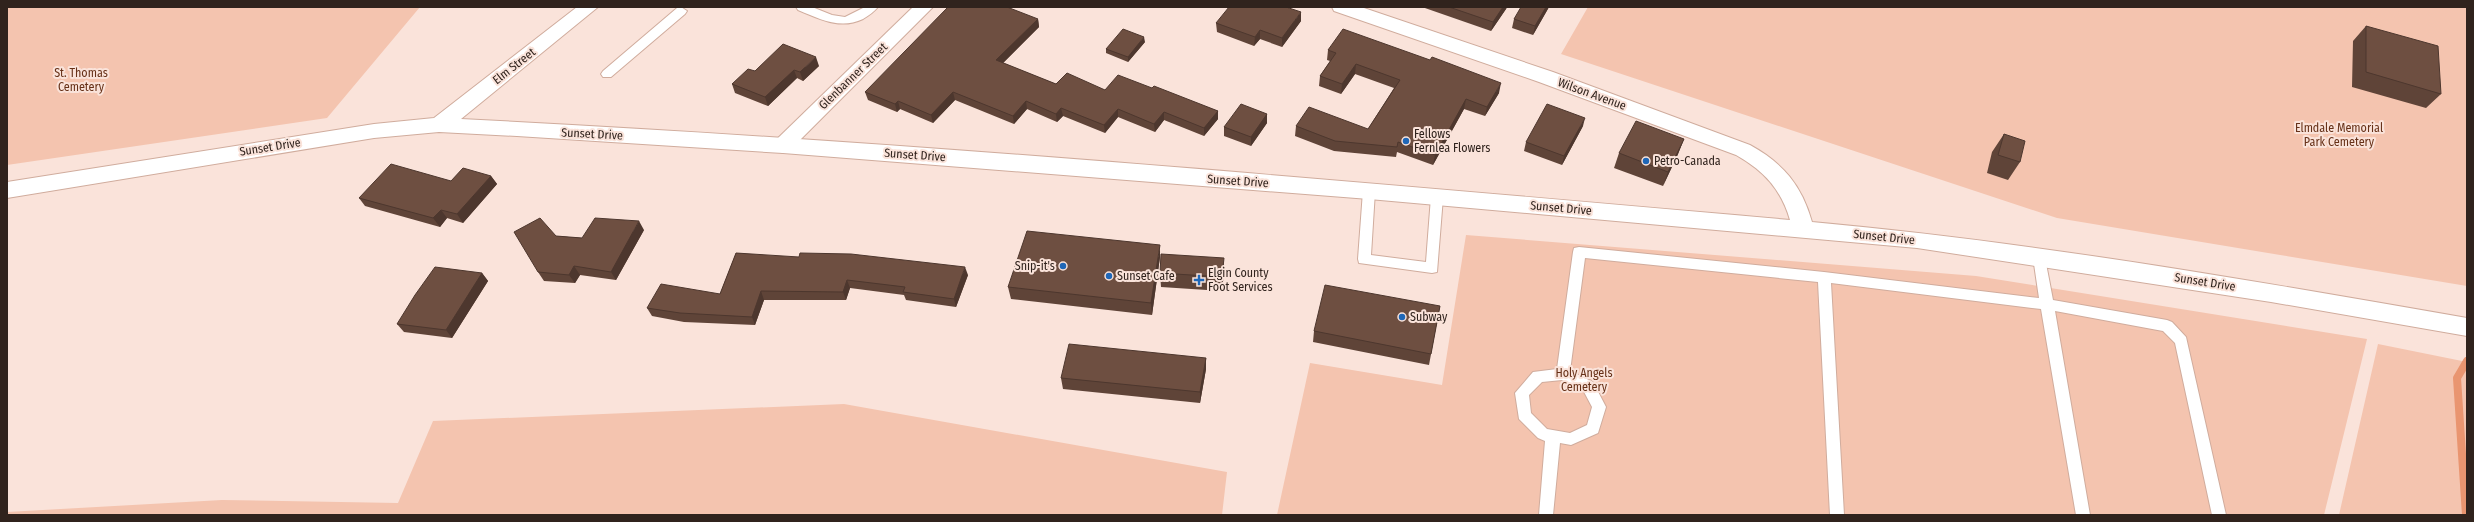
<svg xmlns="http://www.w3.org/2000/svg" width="2474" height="522" font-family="'Fira Sans Condensed',sans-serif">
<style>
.green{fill:#f4c4af}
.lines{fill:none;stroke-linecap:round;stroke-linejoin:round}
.stream{stroke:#e99570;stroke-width:8}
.lane-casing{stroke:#d0ac9d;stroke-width:2}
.street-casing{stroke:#d0ac9d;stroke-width:2}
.secondary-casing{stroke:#d0ac9d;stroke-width:2}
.lane{fill:#fff;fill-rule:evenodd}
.street{fill:#fff;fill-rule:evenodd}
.secondary{fill:#fff;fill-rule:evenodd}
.wall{fill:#5f4438}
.shaded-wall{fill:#4d372e}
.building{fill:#6e4f41;stroke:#4d372e}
.poi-dot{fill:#1f67b7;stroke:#fae3da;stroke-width:1.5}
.labels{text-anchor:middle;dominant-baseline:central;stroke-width:4;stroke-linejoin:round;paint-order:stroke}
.street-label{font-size:12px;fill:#30231d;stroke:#fae3da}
.park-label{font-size:12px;fill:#673118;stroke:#fae3da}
.poi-label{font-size:12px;fill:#30231d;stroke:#fae3da;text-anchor:start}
</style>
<rect width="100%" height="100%" fill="#fae3da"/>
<!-- green -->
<path class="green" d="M7 7H420L327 118 7 165Z
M1588 7H2467V286L2057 218 1561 54Z
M1466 235 1976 276 2367 339 2324 515H1277L1310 363 1442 385Z
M2378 344 2467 362V515H2339Z
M844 404 1227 472 1222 515H7V512L222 500 398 503 433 421Z"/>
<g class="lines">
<!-- stream -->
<path class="stream" d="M2466 515 2457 378 2467 361"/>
<defs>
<path id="lane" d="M681 7 687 11 685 14 611 77H603L601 74 603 71 677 8Z
M796 7H812L832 15 845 17 865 7H878C874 12 868 16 863 19 840 30 820 19 798 10Z
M1369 186 1375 191 1371 255 1426 262 1431 197 1437 192 1441 194 1443 197 1437 272 1432 273 1359 263 1358 259 1363 191Z
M1579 247 1824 272 2039 298 2033 257 2034 253H2044L2053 300 2167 320 2172 322 2186 337 2226 515H2212L2175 343 2163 331 2055 311 2090 515H2076L2041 309 1831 283 1844 515H1830L1818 282 1585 258 1570 371 1593 382 1606 407 1598 433 1571 445 1560 443 1553 515H1539L1545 441 1538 438 1519 419 1515 393 1533 372 1557 369 1573 252 1574 248ZM1562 380 1583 390 1592 407 1587 425 1570 433 1547 429 1531 413 1529 395 1542 382Z"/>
<path id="street" d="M913 7H933L790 150 783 153 776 150 773 145 776 140Z"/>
<path id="secondary" d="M577 7H598L461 119C904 141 1347 181 1790 220 1781 189 1764 171 1736 155L1539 82 1334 11 1332 7H1361L1553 72 1750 145C1783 163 1802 186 1812 222 2032 242 2250 280 2467 318V336L2271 302 1917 248 1369 199 783 153 517 136 439 132 374 138 7 198V182L374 124 434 118Z"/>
</defs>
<!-- lane casing -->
<use href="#lane" class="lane-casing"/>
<!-- street casing -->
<use href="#street" class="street-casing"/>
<!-- secondary casing -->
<use href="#secondary" class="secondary-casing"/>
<!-- lane -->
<use href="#lane" class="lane"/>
<!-- street -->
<use href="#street" class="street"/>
<!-- secondary -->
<use href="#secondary" class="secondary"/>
</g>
<!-- wall -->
<path class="wall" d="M1422 7H1507L1506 9 1491 31Z
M1549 7 1533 35 1512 28 1514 19Z
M1038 19 1039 27 1003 63 1056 84 1105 90 1152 88 1218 111V119L1204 136 1164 120 1155 132 1118 117 1105 133 1063 116 1057 122 1027 109 1014 124 955 100 933 123 900 109 897 112 868 100 865 92Z
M1301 21 1282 47 1260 39 1254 46 1217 32 1216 23Z
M2366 26 2441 94 2426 108 2352 87 2353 41Z
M1145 42 1128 62 1106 53V49Z
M1328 50 1499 93 1485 116 1464 109 1433 165 1397 152 1396 157 1334 151 1295 136 1296 126 1368 129 1394 88 1355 74 1341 94 1319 86 1320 76 1330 61 1327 60Z
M819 66 803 81 797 78 768 106 735 93 732 84 755 71Z
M1267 114V123L1251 146 1224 136V127Z
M1583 126 1562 165 1524 151 1526 142Z
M2004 134 2020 162 2008 180 1987 173 1992 152Z
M1684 139 1678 154 1663 186 1614 168 1619 153Z
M491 176 497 184 463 223 447 218 440 227 365 206 359 198 451 181Z
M644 230 616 280 580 275 575 283 544 281 538 272 556 236 582 238Z
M736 253 968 275 956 307 906 300 904 295 850 288 846 300H764L755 325 684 322 652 316 647 308 720 294Z
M1160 257 1152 315 1011 299 1008 287Z
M1224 272 1222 291 1161 287 1160 273Z
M482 273 488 281 452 338 404 332 397 324Z
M1440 306 1429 365 1313 342 1314 331Z
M1206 358V369L1200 403 1063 389 1061 378Z"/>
<!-- shaded-wall -->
<path class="shaded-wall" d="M1503 7H1507L1506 9 1491 31 1493 22Z
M1546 7H1549L1533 35 1535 26Z
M1301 12V21L1282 47V38Z
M1038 19 1039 27 998 68 996 60Z
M1260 30V39L1254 46 1255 37Z
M1144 37 1145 42 1128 62V57Z
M816 57 819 66 803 81 800 72Z
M1356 64 1355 74 1341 94 1342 84Z
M794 70 797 78 768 106 765 97Z
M1501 83 1499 93 1485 116 1487 107Z
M953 92 955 100 933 123 931 115Z
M1466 99 1464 109 1433 165 1435 155Z
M898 101 900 109 897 112 895 104Z
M1026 101 1027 109 1014 124 1013 116Z
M1061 108 1063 116 1057 122 1056 114Z
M1118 109V117L1105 133 1104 125Z
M1218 111V119L1204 136V128Z
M1164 112V120L1155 132 1154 124Z
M1267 114V123L1251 146V137Z
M1585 118 1583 126 1562 165 1564 156Z
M1684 139 1678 154 1663 186 1668 172Z
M491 176 497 184 463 223 457 214Z
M441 210 447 218 440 227 433 218Z
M639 221 644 230 616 280 611 272Z
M1160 245V257L1152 315 1151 303Z
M1224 258V272L1222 291V277Z
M574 266 580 275 575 283 569 275Z
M965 267 968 275 956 307 954 299Z
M482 273 488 281 452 338 446 330Z
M847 280 850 288 846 300 843 292Z
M761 291 764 300 755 325 752 317Z
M1206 358V369L1200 403V392Z"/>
<!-- building -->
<path class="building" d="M948 7H1007L1038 19 996 60 1056 84 1067 73 1105 90 1118 75 1152 88 1154 86 1218 111 1204 128 1164 112 1154 124 1118 109 1104 125 1061 108 1056 114 1026 101 1013 116 953 92 931 115 898 101 895 104 865 92Z
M1229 7H1286L1301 12 1282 38 1260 30 1255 37 1216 23Z
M1449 7H1503L1493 22Z
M1521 7H1546L1535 26 1514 19Z
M2366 26 2438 46 2441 94 2366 72Z
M1123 29 1144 37 1128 57 1106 49Z
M1343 29 1430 60 1432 57 1501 83 1487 107 1466 99 1435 155 1398 142 1397 147 1335 141 1296 126 1309 107 1368 129 1400 80 1356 64 1342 84 1320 76 1336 53 1328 50Z
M783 44 816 57 800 72 794 70 765 97 732 84 748 69 755 71Z
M1241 104 1267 114 1251 137 1224 127Z
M1547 104 1585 118 1564 156 1526 142Z
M1636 121 1684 139 1668 172 1619 153Z
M2004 134 2025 141 2020 162 1998 155Z
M391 164 451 181 463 168 491 176 457 214 441 210 433 218 359 198Z
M540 218 556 236 582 238 595 218 639 221 611 272 574 266 569 275 538 272 514 232Z
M1027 231 1160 245 1151 303 1008 287Z
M736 253 799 257 800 253 851 254 965 267 954 299 903 292 905 287 847 280 843 292 761 291 752 317 680 313 647 308 661 284 720 294Z
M1161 254 1224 258 1222 277 1160 273Z
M435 267 482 273 446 330 397 324 415 295Z
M1325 285 1440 306 1431 354 1314 331Z
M1069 344 1206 358 1200 392 1061 378Z"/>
<!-- markers -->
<g class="poi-dot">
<circle cx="1406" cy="141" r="4"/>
<circle cx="1646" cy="161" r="4"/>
<circle cx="1063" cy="266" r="4"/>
<circle cx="1109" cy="276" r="4"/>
<path d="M1197 274h4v4h4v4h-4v4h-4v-4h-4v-4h4z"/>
<circle cx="1402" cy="317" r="4"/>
</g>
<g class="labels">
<!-- street labels -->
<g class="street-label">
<text transform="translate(514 66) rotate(-38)">Elm Street</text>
<text transform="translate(853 76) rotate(-44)">Glenbanner Street</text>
<text transform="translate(1592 94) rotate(20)">Wilson Avenue</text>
<text transform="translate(592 134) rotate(3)">Sunset Drive</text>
<text transform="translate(270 147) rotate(-9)">Sunset Drive</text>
<text transform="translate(915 155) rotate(4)">Sunset Drive</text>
<text transform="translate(1238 181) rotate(4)">Sunset Drive</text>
<text transform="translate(1561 208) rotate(5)">Sunset Drive</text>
<text transform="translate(1884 237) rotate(6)">Sunset Drive</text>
<text transform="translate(2205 282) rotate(9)">Sunset Drive</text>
</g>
<!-- park labels -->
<g class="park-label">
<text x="81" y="73">St. Thomas<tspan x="81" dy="14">Cemetery</tspan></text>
<text x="2339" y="128">Elmdale Memorial<tspan x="2339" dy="14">Park Cemetery</tspan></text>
<text x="1584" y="373">Holy Angels<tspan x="1584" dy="14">Cemetery</tspan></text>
</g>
<!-- poi labels -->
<g class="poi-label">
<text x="1414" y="134">Fellows<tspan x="1414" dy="14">Fernlea Flowers</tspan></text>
<text x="1654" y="161">Petro-Canada</text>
<text x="1055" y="266" text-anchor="end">Snip-it's</text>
<text x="1208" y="273">Elgin County<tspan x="1208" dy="14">Foot Services</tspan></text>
<text x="1117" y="276">Sunset Cafe</text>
<text x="1410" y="317">Subway</text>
</g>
</g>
<!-- border -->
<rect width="2474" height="522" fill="none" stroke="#30231d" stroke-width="16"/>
</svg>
